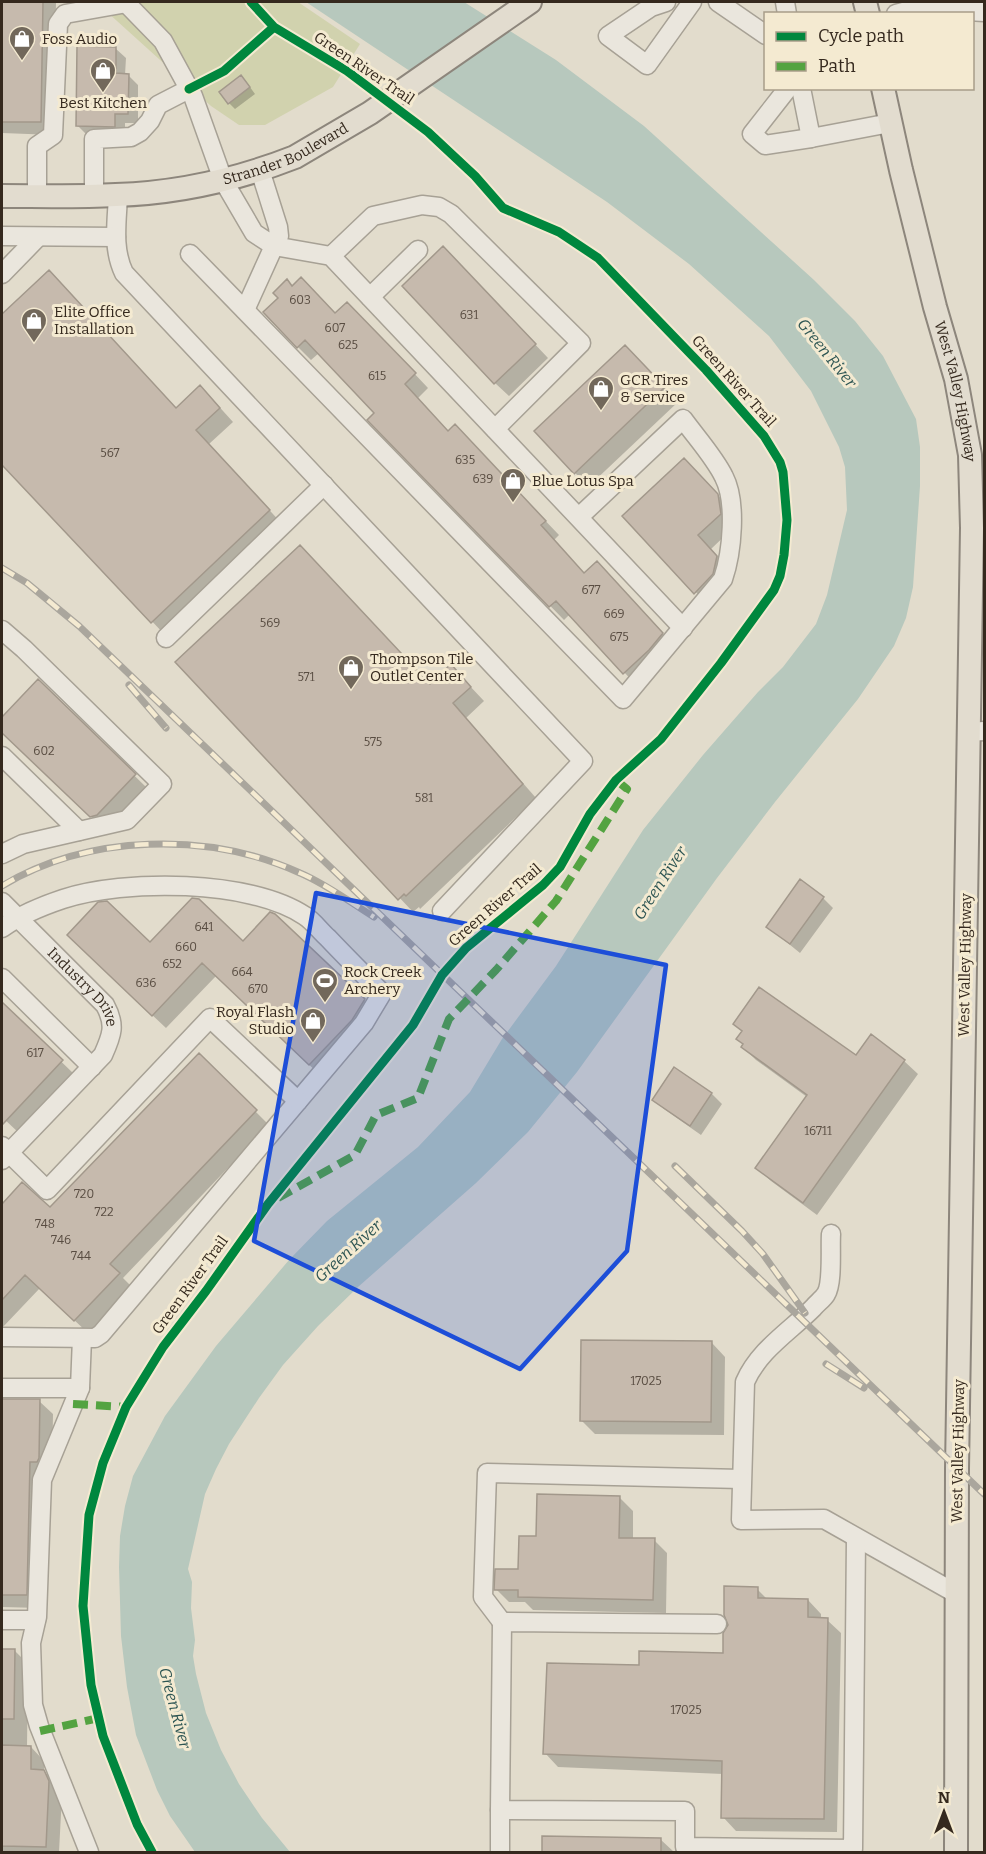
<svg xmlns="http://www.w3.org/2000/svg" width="986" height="1854" font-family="Bitter,serif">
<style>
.green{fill:#d1d2ae}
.water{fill:#b7c8bd}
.shadow{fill:#0003}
.building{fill:#c6baad;stroke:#a2988b;stroke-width:1.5}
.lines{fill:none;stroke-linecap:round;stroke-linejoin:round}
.minor-casing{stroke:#a7a195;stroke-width:21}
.major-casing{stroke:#8d867c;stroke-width:26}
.minor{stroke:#eae6dd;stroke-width:18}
.major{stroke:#e2dccf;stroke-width:22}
.rail-casing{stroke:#aaa69d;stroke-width:7}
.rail{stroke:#f4ead1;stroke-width:4.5;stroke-dasharray:14;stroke-linecap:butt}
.quiet{stroke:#53a341;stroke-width:8;stroke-dasharray:15 8;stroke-linecap:butt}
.cycleway-casing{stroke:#f4ead1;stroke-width:13}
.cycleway{stroke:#00873e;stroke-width:9}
.marked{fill:#1d4ed8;fill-opacity:0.2;stroke:#1d4ed8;stroke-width:4.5;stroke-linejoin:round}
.labels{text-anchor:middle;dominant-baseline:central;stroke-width:6;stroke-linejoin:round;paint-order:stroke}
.number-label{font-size:12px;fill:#594d42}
.poi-label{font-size:15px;fill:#35291e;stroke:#f4ead1;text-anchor:start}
.street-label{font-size:15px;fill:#35291e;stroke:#f4ead1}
.water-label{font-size:16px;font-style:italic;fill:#2d5553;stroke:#f4ead1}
</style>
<rect width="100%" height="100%" fill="#e2dccc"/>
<!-- green -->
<path class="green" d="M96 2H298L360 44 333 87 265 125H239L211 106Z"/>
<!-- water -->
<path class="water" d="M306 2H464L556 60 644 126 814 280 855 321 883 356 916 419 920 447V486L913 587 906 618 894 646 858 699 775 802 717 878 577 1072 528 1132 476 1183 358 1287 318 1326 283 1365 259 1398 229 1444 216 1469 205 1494 188 1569 192 1582 191 1608 195 1640 193 1656 196 1674 206 1713 221 1750 239 1784 262 1818 290 1852H195L170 1816 157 1790 136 1735 127 1687 121 1636 119 1567 120 1536 125 1506 133 1476 165 1416 216 1346 289 1260 327 1221 418 1147 470 1092 502 1039 556 966 643 830 703 755 758 692 783 667 816 624 827 595 847 510 845 467 839 447 811 391 769 336 689 264 607 202Z"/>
<!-- shadow -->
<path class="shadow" d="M2 2H56L54 135 2 133Z
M115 48 126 58 125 75H128L138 85V123H125V136H88L78 126Z
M247 83 255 94 235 109 229 103Z
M457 262 548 358 509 396 495 383Z
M49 272 176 410 214 401 233 422 209 444 283 525 165 635 2 463V316Z
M293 287 336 315 361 317 428 388 417 399 448 432 468 440 559 535 554 540 585 575 611 577 676 648 637 686 570 614 564 620 369 420 376 413 319 353 311 360 298 347Z
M639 360 678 402 589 486 575 473Z
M697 473 731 509 733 528 711 549 730 570 709 606 624 516Z
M177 662 430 685 451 666 484 701 466 718 536 798 420 909 419 907 413 912Z
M38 681 148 789 105 830 2 731V719Z
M823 898 833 908 800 953 768 927Z
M150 944 364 1000 378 1014 323 1078 216 976 166 1028 82 949Z
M2 1004 75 1075 20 1134 2 1117Z
M735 1024 856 1057 871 1036 904 1061 918 1074 817 1215 771 1181 757 1168 807 1097 756 1060 743 1047V1032Z
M199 1055 269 1125 123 1278 132 1287 88 1333 40 1288 2 1328V1206L22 1184 51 1209Z
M674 1069 712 1094 722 1104 701 1135 664 1109 654 1099Z
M712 1343 725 1357 724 1435 595 1434 581 1420Z
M2 1401H39L53 1414 52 1472 40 1608 2 1607Z
M620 1498 633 1511V1539L654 1540 667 1553 666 1613 533 1610 525 1602H509L496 1589 520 1570 538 1538Z
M757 1589 768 1600H808L821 1614V1619L827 1620 841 1633 837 1832 736 1831 723 1817V1774L558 1767 545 1753 640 1667 724 1655Z
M2 1650 15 1651 28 1664 27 1747H31L44 1761V1771L57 1785 62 1795 59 1852H2Z
M544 1838 660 1839 674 1852H544Z"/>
<!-- building -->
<path class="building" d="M2 2H43L41 122H2Z
M77 46 116 47V73L129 74 128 114H115V127L76 126Z
M241 75 250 87 228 104 219 92Z
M443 246 536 344 494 384 402 286Z
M49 270 176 408 200 385 220 408 196 430 270 510 151 623 2 465V314Z
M301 277 335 313 347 302 416 373 405 384 448 431 455 424 546 521 541 525 584 573 597 561 663 633 649 650 623 674 556 601 549 607 368 421 367 420 374 413 305 340 297 348 263 312 278 298 273 293 287 279 292 286Z
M625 345 665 387 574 474 534 431Z
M684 458 718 494 721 514 698 535 717 556 713 574 694 594 622 516Z
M300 545 430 684 451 664 471 687 453 703 523 784 406 896 404 894 398 900 175 662Z
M38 679 136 774 97 815 90 817 2 733V717Z
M800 879 824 897 790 944 766 927Z
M192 898 199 899 243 941 270 912 275 914 365 999 352 1020 309 1065 202 963 152 1016 67 935 98 902 107 901 150 942Z
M759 987 856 1055 871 1034 905 1060 803 1203 755 1168 807 1095 741 1047 743 1044 736 1039 742 1031 733 1024Z
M2 1002 63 1060 2 1125Z
M199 1053 257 1110 110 1264 120 1273 74 1321 25 1275 2 1300V1204L22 1182 50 1207Z
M674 1067 712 1093 690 1126 652 1100Z
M581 1340 712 1341 711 1422 580 1421Z
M2 1399H40L39 1458 37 1462H30L27 1595H2Z
M537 1494 620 1496 619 1538H655L653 1600 518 1597V1590H494L495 1569H518L519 1536H536Z
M724 1586 758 1587V1598L808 1599V1617L828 1618 824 1819 721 1818 722 1761 543 1754 547 1663 639 1665V1651L723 1653V1633L728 1625 724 1615Z
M2 1649H15L14 1719H2Z
M2 1745 31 1746V1769L44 1770 49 1781 46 1847 2 1846Z
M542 1836 661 1838V1852H542Z"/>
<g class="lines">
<defs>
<g id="minor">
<path d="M125 2 163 41 193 96 223 180 254 233 274 246 279 236 278 227 260 170"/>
<path d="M666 2 651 7 608 36 647 65 692 2"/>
<path d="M718 2 766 35"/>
<path d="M785 2 787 14"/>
<path d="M896 14 918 8 984 12"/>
<path d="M788 88 752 134 765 145 811 138"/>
<path d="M801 88 811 138 890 123"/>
<path d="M94 195V139L131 137 140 132 150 121 158 105 189 89"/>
<path d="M118 195C117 222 112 248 124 273L583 761 442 911"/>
<path d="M37 196V146L53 135 58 24 65 14 127 3"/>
<path d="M2 236 116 237"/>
<path d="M190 254 623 699 723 579C732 553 737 502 724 477 715 458 696 437 683 419L579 517"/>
<path d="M331 256 373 216 422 205 439 207 451 214 581 343 495 429"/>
<path d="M2 274 38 237"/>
<path d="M370 297 418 250"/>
<path d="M245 310 274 246 331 256 683 628"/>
<path d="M2 630 24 649 162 784 127 820 23 844 2 854"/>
<path d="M166 638 324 485"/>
<path d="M968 732 984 731"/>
<path d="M2 756 79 831"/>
<path id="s1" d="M2 902 105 1005C116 1025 112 1035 103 1055L2 1160"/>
<path d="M2 928C20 915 42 906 63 899 124 879 250 879 305 916 313 921 320 931 328 938 346 957 364 975 382 993L364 1023 101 1334 95 1338 2 1337"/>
<path d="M2 978 92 1067"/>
<path d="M2 1146 47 1190 210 1018 298 1101"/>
<path d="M831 1234C830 1248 833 1283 826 1294 823 1299 817 1303 813 1308 789 1332 759 1350 745 1382L741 1520 824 1519 957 1594"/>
<path d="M82 1338 80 1388 42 1480 37 1617 31 1643 33 1705 39 1726 89 1852"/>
<path d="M2 1388H80"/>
<path d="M2 1620H36"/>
<path d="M502 1622 483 1597 487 1473 741 1479"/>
<path d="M717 1624 502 1622 500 1810 685 1811V1847L853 1849 856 1538"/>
<path d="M500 1852V1810"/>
</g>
<g id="major">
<path d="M865 2 868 14"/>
<path id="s2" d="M883 88 901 170 935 307 956 379 970 455 972 528 957 1469 956 1852"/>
<path id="s3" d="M2 196C40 196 78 197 116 195 177 193 239 179 295 157L370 113 530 2"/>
</g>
</defs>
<!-- minor casing -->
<use href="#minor" class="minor-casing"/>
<!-- major casing -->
<use href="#major" class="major-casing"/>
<!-- minor -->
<use href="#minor" class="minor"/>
<!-- major -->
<use href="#major" class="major"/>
<defs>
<path id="rail" d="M2 568 27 583 79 626 984 1494
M129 685 166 728
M2 886C88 834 208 831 300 873 326 884 350 902 374 917
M675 1166 742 1231 763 1254 805 1313
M826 1364 864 1388"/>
</defs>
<!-- rail casing -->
<use href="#rail" class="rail-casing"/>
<!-- rail -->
<use href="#rail" class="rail"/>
<!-- quiet -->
<path class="quiet" d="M278 1198 355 1155 376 1115 418 1098 449 1019 496 970 556 901 627 789 616 780
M73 1404 126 1407
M40 1731 99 1718"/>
<defs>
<path id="cycleway" d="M189 89 224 71 274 27
M152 1852 137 1824 103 1736 91 1685 83 1606 89 1515 103 1463 126 1407 163 1347 206 1291 268 1204 413 1025 442 975 466 948 543 885 560 867 590 814 616 780 661 739 721 663 774 590 780 576 784 555 787 520 783 472 780 462 764 436 706 370 598 258 559 232 503 208 475 176 428 132 347 71 274 27 251 2"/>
</defs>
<!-- cycleway casing -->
<use href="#cycleway" class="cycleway-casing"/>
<!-- cycleway -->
<use href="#cycleway" class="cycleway"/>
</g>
<!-- marked area -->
<path class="marked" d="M316 893 666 965 627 1251 520 1369 254 1241Z"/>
<!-- icons -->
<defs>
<symbol id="shop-pin" viewBox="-11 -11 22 30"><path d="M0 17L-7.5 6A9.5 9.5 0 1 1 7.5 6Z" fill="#72685b" stroke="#f4ead1"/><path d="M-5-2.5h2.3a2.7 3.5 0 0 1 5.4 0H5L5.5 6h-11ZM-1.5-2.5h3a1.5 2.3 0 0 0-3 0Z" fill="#fff"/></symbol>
<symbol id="stadium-pin" viewBox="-11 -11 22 30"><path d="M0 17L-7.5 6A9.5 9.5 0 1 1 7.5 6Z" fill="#72685b" stroke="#f4ead1"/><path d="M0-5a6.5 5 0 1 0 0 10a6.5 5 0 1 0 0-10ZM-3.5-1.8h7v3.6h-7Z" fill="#fff"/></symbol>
</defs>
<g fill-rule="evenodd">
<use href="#shop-pin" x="7" y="24" width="30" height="40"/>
<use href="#shop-pin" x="88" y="56" width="30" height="40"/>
<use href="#shop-pin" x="19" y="306" width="30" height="40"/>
<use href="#shop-pin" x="586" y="374" width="30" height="40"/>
<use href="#shop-pin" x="498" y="466" width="30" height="40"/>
<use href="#shop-pin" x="336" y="653" width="30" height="40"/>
<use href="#stadium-pin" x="310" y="966" width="30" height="40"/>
<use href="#shop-pin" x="298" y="1006" width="30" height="40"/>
</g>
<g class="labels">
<!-- number labels -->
<g class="number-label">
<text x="300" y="300">603</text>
<text x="469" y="315">631</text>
<text x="335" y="328">607</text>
<text x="348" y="345">625</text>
<text x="377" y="376">615</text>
<text x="110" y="453">567</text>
<text x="465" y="460">635</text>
<text x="483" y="479">639</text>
<text x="591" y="590">677</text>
<text x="614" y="614">669</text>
<text x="270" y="623">569</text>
<text x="619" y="637">675</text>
<text x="306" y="677">571</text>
<text x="373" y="742">575</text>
<text x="44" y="751">602</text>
<text x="424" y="798">581</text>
<text x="204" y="927">641</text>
<text x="186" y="947">660</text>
<text x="172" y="964">652</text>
<text x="242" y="972">664</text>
<text x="146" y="983">636</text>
<text x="258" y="989">670</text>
<text x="35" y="1053">617</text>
<text x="818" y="1131">16711</text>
<text x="84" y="1194">720</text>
<text x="104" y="1212">722</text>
<text x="45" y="1224">748</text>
<text x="61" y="1240">746</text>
<text x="81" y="1256">744</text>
<text x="646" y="1381">17025</text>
<text x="686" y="1710">17025</text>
</g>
<!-- poi labels -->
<g class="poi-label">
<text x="42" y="39">Foss Audio</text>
<text x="103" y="103" text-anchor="middle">Best Kitchen</text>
<text x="54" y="312">Elite Office<tspan x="54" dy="17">Installation</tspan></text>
<text x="620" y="380">GCR Tires<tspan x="620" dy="17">&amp; Service</tspan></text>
<text x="532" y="481">Blue Lotus Spa</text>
<text x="370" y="659">Thompson Tile<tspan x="370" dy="17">Outlet Center</tspan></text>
<text x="344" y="972">Rock Creek<tspan x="344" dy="17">Archery</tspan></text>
<text x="294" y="1012" text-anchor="end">Royal Flash<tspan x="294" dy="17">Studio</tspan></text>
</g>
<!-- street labels -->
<g class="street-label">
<text transform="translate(364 68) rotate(34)">Green River Trail</text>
<text stroke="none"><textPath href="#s3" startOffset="290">Strander Boulevard</textPath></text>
<text transform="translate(734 381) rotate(48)">Green River Trail</text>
<text stroke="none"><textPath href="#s2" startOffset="312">West Valley Highway</textPath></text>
<text transform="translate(495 905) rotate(-41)">Green River Trail</text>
<text transform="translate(965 965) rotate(-89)">West Valley Highway</text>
<text stroke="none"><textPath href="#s1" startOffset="118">Industry Drive</textPath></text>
<text transform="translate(190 1285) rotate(-54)">Green River Trail</text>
<text transform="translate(958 1451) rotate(-89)">West Valley Highway</text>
</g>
<!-- water labels -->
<g class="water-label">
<text transform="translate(827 353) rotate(51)">Green River</text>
<text transform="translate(660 883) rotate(-57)">Green River</text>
<text transform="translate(348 1251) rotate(-42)">Green River</text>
<text transform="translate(175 1708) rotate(75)">Green River</text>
</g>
</g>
<!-- border -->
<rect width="986" height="1854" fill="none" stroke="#35291e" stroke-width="6"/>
<!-- legend -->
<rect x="764" y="12" width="210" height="78" fill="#f4ead1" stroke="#a89d89" stroke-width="1.5"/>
<rect x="776" y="32" width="30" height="9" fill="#00873e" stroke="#a89d89" stroke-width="1.5"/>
<text x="818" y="42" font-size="18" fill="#35291e">Cycle path</text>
<rect x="776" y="62" width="30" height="9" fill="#53a341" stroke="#a89d89" stroke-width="1.5"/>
<text x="818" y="72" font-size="18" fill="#35291e">Path</text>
<!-- north arrow -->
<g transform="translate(944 1812)" stroke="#f4ead1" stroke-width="4.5" paint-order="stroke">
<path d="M0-4.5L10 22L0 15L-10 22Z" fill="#35291e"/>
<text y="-9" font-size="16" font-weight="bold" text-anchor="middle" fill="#35291e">N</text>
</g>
</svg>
